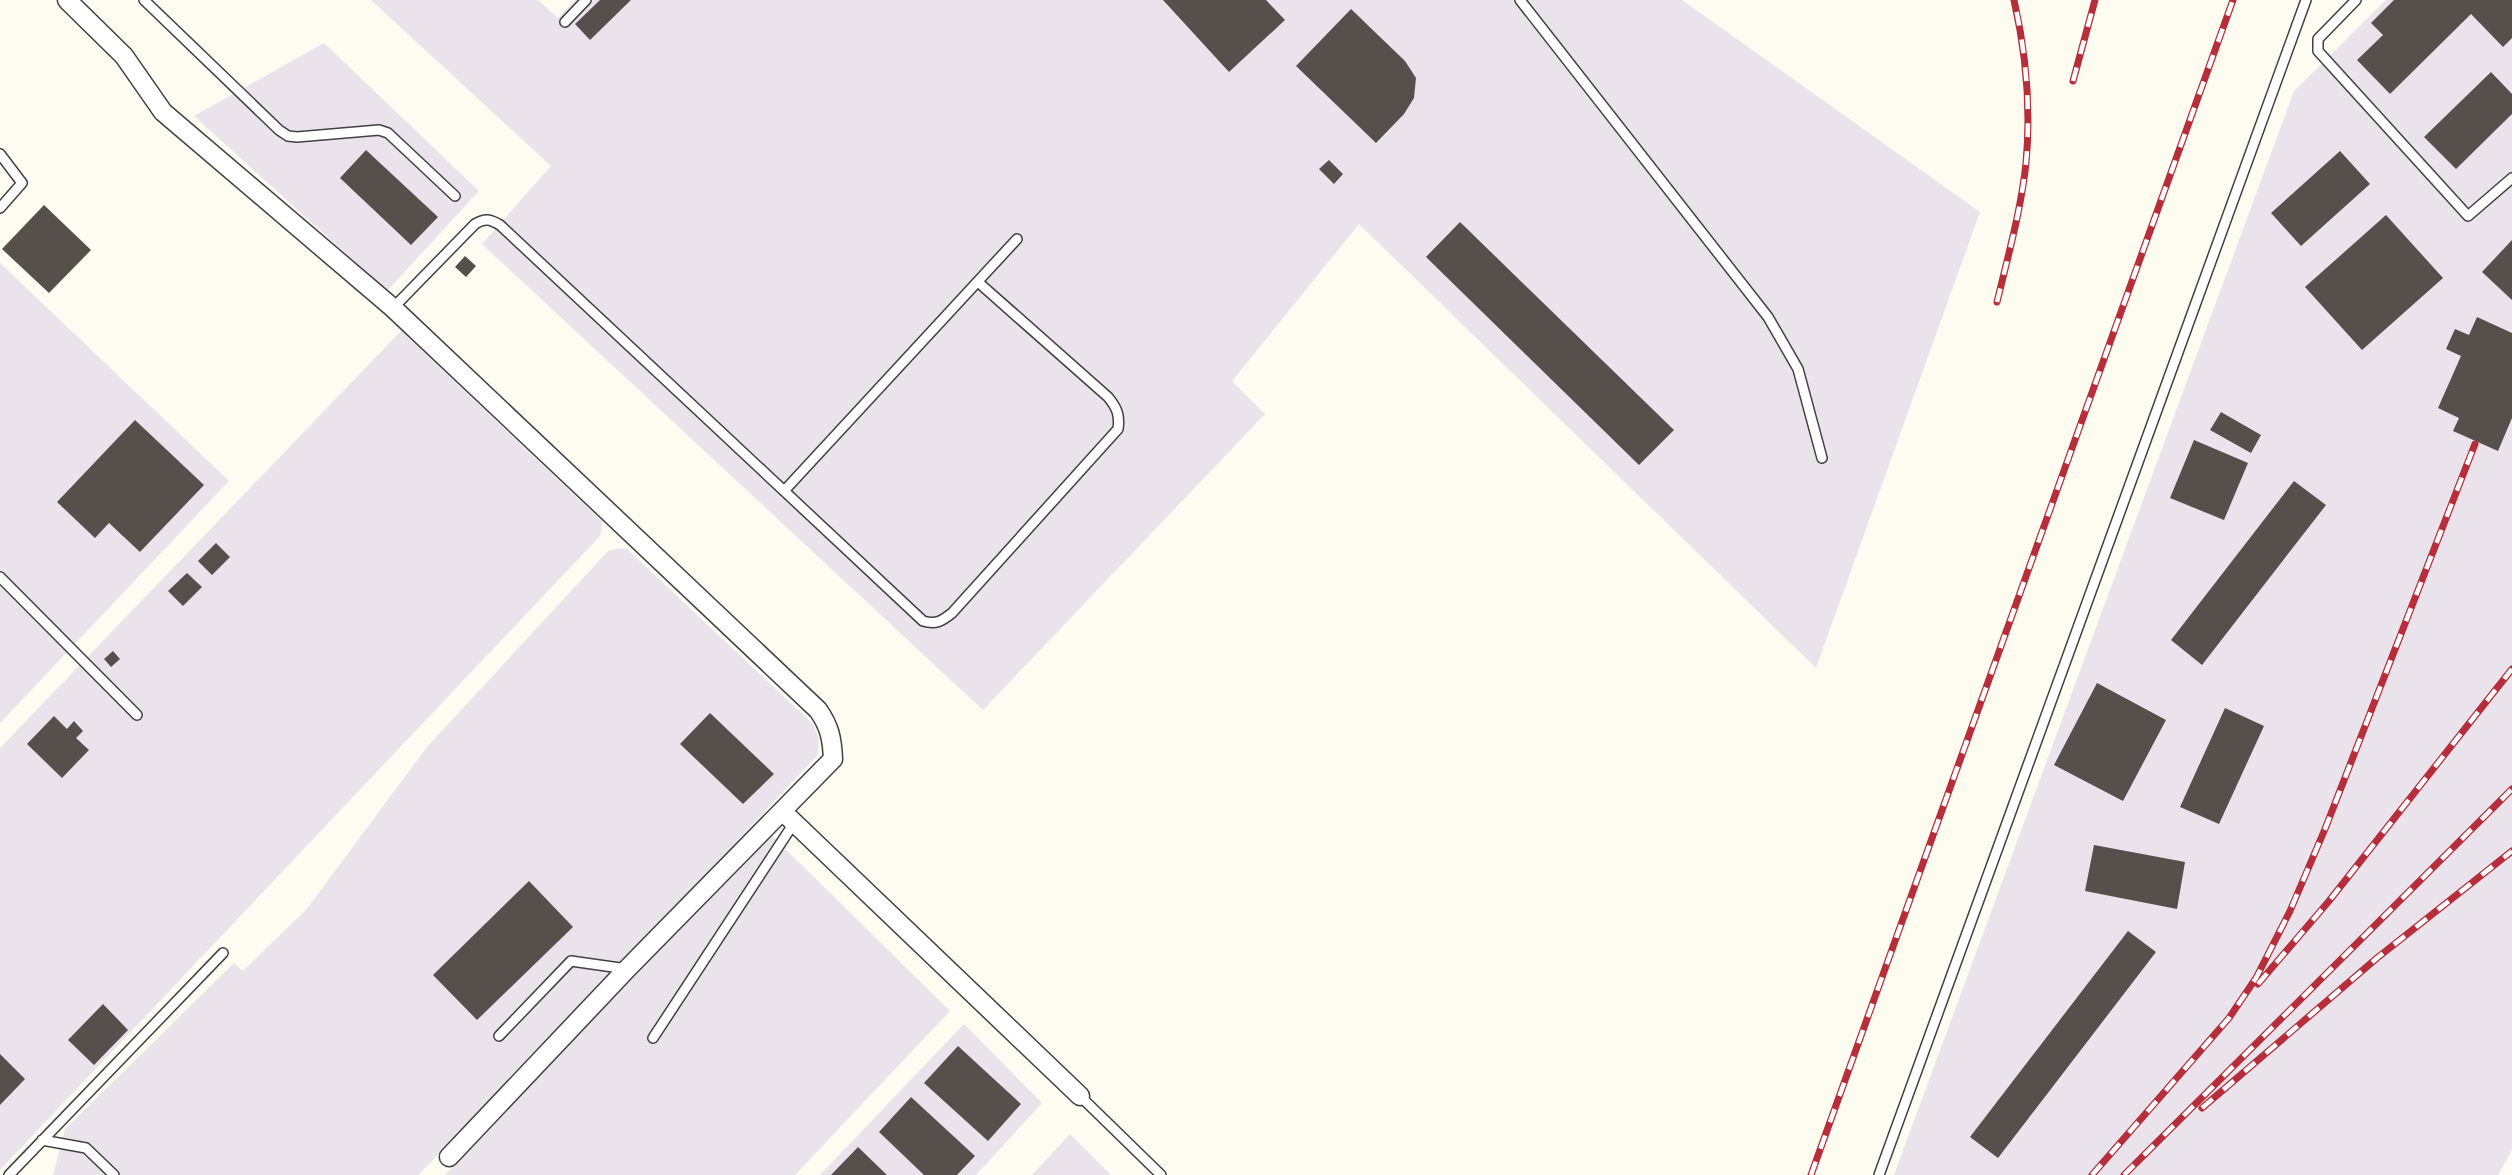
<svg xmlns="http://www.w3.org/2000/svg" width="2512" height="1175" font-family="'Roboto Serif',serif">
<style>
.industrial{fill:#ebe3ec}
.building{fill:#564f4b}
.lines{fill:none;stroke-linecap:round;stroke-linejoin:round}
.lane-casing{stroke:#414141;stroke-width:12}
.street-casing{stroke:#414141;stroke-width:21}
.lane{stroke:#fff;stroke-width:9}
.street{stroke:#fff;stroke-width:18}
.rail-casing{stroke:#b62e3b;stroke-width:7}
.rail{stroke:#fff;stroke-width:4.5;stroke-dasharray:14;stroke-linecap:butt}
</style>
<rect width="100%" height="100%" fill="#fefbf1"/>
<!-- industrial -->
<path class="industrial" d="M371 0H538L558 18 575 0H1682L1980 212 1816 668 1359 224 1232 381 1265 414 983 710 482 244 551 166Z
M2386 0H2512V1150L2498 1175H1894L2294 91Z
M324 43 479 191 387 291 194 116Z
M0 263 229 481 0 723Z
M401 331 603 522 600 536 0 1170V748Z
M626 548 813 724 819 739 818 755 494 1098 418 1175H53L65 1129 234 963 243 971 306 910 427 747 609 550Z
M770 834 950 1011 795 1175H445Z
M964 1024 1042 1103 976 1175H820Z
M1070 1134 1111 1175H1032Z"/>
<!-- building -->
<path class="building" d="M600 0H631L590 40 575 24Z
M1163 0H1266L1285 20 1229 72Z
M2394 0H2512V38L2503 47 2471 14 2390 94 2357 60 2383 35 2371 23Z
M1351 9 1405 61 1416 78 1414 98 1404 114 1376 143 1296 66Z
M2491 72 2512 94V114L2456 169 2424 137Z
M366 150 438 217 411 245 340 178Z
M2340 151 2370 184 2301 246 2271 213Z
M1329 160 1343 174 1334 184 1319 169Z
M44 205 91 250 49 293 2 249Z
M2386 215 2443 278 2362 350 2305 287Z
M1460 222 1674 430 1639 465 1426 257Z
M2512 240V300L2482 272Z
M465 256 476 266 466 277 455 267Z
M2477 317 2512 333V418L2498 451 2453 431 2459 418 2438 408 2461 356 2446 349 2455 329 2469 335Z
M2221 412 2261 435 2251 453 2210 430Z
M135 420 204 485 140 552 109 523 95 538 57 502Z
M2194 440 2248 463 2224 520 2170 498Z
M2294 481 2326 505 2202 665 2171 640Z
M216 543 230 557 212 575 198 561Z
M187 573 202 587 183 606 168 591Z
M113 651 120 659 111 667 104 659Z
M2097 683 2166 720 2123 801 2054 765Z
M2225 708 2264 726 2219 824 2180 807Z
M710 713 774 774 743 804 680 744Z
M54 716 67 729 74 721 83 731 76 738 89 750 62 778 27 744Z
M2094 845 2185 862 2177 909 2085 891Z
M529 881 573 927 477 1020 433 975Z
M2128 931 2156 952 1998 1158 1970 1137Z
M103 1004 128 1030 94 1065 68 1040Z
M958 1046 1021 1104 988 1141 924 1083Z
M0 1054 25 1079 0 1105Z
M911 1097 975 1156 957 1175H924L879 1132Z
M858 1147 887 1175H831Z"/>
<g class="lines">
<defs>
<path id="lane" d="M144 0 279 130 288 136 297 137 379 130 388 133 455 196
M1520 0 1768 317 1798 369 1822 458
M2356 0 2318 39V51L2468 216 2512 178
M565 22 586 0
M0 154 22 183 0 208
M393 308 475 224C485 218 490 219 500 225L923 621C936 625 942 621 952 613L1118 429C1120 415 1117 408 1108 397L978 282
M784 491 1017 239
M0 577 137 715
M499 1036 571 961 627 969
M653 1038 794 823
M1080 1096 1161 1175
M42 1140 86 1148 114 1175
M9 1175 223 953
M1879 1175 2306 0"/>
<path id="street" d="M67 0 124 56 163 112 393 308 818 710C830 727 832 739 833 759L627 969 449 1157
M782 811 1080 1096"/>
</defs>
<!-- lane casing -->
<use href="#lane" class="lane-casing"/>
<!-- street casing -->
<use href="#street" class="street-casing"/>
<!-- lane -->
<use href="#lane" class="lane"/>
<!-- street -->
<use href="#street" class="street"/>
<defs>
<path id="rail" d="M2073 81 2095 0
M1997 302C2008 256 2021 210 2026 163 2031 109 2026 53 2014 0
M2258 984 2329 901 2512 669
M2202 1108 2377 958 2512 851
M1811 1175 2233 0
M2092 1175 2229 1018 2256 978 2290 911 2325 829 2475 444
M2124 1175 2512 789"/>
</defs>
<!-- rail casing -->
<use href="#rail" class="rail-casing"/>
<!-- rail -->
<use href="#rail" class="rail"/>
</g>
</svg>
